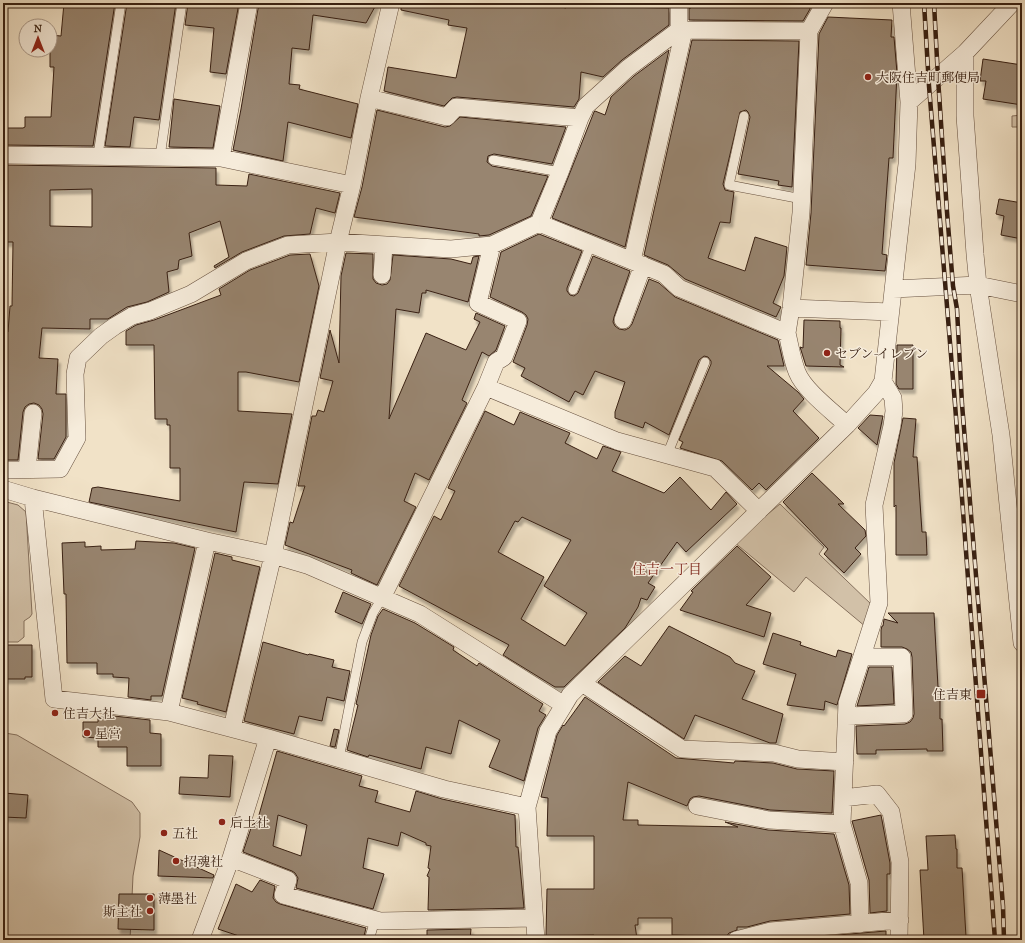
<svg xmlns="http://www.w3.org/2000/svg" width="1025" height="943" font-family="'IM FELL French Canon','Noto Serif JP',serif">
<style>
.green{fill:#d2c1a8;stroke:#85705d}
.building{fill:#988570;stroke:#382012;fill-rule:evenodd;filter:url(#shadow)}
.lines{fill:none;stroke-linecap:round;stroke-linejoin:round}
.service-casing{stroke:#66503f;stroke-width:10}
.minor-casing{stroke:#66503f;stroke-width:18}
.service{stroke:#f6ecdb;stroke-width:9}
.minor{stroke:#f6ecdb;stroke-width:17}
.rail-casing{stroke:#382012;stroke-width:4.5}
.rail{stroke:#f6ecdb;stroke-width:3;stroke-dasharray:9;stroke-linecap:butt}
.poi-dot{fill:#8f2418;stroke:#f6ecdb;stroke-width:1.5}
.labels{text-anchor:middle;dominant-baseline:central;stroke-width:3;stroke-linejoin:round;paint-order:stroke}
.poi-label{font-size:13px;fill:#382012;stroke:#f6ecdb;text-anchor:start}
.neighbourhood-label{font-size:14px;fill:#7a1f14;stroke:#f6ecdb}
</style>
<defs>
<filter id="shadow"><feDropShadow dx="2.5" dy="4.5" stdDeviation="1" flood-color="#0004"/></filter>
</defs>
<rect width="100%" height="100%" fill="#f1e2c7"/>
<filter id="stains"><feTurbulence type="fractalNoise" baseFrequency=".005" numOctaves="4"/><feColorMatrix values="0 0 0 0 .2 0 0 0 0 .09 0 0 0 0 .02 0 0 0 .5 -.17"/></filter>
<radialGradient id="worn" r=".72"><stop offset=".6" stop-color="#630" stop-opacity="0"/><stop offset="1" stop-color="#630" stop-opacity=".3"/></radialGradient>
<!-- green -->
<path class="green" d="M1022 115V127H1012V116Z
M3 501 18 505 26 512 32 614 30 617 24 621V637L18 642H3Z
M780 504 824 547 819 554 872 605 866 627 806 577 794 592 734 542Z
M5 733 17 735 132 802 140 813V837L133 876 130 940H3V734Z"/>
<!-- building -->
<path class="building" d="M64 3H115L93 146 3 145V128H23L25 127V117H51L54 67H50V35L61 36Z
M127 3H176L159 120 134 117 130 147 105 146Z
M188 3H239L226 74 210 72 214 28 185 25Z
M259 3H377L366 23 313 15 309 50 292 48 289 84 300 85 299 89 358 104 351 138 288 122 283 161 233 150 241 109Z
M401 3H539L566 8 567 3 617 4V7L669 8V25L622 60 603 77 581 72 579 99 574 107 457 97 452 98 444 106 384 91 388 67 456 78 467 28 448 25 449 20 401 10Z
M691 3H810V9L803 21 689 20V8H691Z
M828 17 892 20 891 37H894L897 73 893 158H889L882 254 887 255 885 271 806 265 811 213 819 34Z
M692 40 799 41 792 187 778 185 779 181 738 174 750 117 748 112 746 110 740 112 723 184 725 190 734 192 730 223 720 222 708 258 745 271 755 237 787 247 784 276 773 303 781 307 776 317 685 279 668 265 644 255Z
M669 50 625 247 552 218 594 112 595 111 605 115 611 97 634 76Z
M983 59 1022 65V105L983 99 986 81H980Z
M174 99 220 106 213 148 169 147Z
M377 110 445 127 450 126 460 117 566 127 552 164 494 154 488 156 487 162 492 166 548 176 531 216 489 235 479 236V234L354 217 362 187Z
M3 165 216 168V185L247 186 249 174 340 193 335 213 316 208 310 234 284 236 242 252 215 268 214 266 229 257 220 221 189 233 192 256 179 260 178 269 167 272 169 292 147 302 127 307 108 319H90V329L42 328 39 358 58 359 56 394H66V437L54 459H38L43 414 42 409 39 405 34 403 29 404 25 407 23 412 18 460H3V390L6 332H8L10 306H12L13 242H3ZM92 189V227L50 226V190Z
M999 199 1022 203V239L1001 235 1004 216 996 214Z
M539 234 582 251 567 288V291L570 295 574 296 578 293 593 256 630 271 614 317 613 322 615 326 619 329 625 330 629 328 632 324 649 279 659 283 675 297 778 340 784 366H767L798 392 804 399 793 411 819 438 766 490 759 483 752 490 722 461 680 448 683 442 679 440 711 364V361L708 357 704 356 699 360 669 435 645 422 643 428 615 418V412L625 382 595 371 583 395 575 391 569 402 521 376 525 368 513 362 527 325 528 319 526 315 522 312 490 297 501 252Z
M346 253 373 254V279L376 283 382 285 387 284 390 280 393 255 451 259 471 264 473 257 479 256 468 302 426 290V293H422L419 313 396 309 389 419 426 333 466 350 480 322 474 319 476 313 505 326 496 350 489 356 482 352 462 400 467 403 429 480 415 473 404 501 416 507 377 585 351 573 352 570 285 545 290 522 293 523 305 486H298L312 416H316L318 410 324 412 333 381 320 378 330 330 339 363 341 276Z
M310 254 319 286 299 382 246 372H238V411L292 414 278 484 244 482 236 532 89 502 92 488 98 487 180 501V468H170V425H167V419H155L154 345H126V331L136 325 154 320 221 295 219 289 250 270 290 255Z
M804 320 840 321V328H841L840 365 844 367 806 366 800 347 803 348Z
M897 345H913V389H899L896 384Z
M485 411 514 425 520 412 570 433 565 443 597 459 603 446 621 452 612 471 664 493 680 477 711 510 726 492 737 504 686 552 677 542 648 583 655 587 647 600 641 598 638 607 625 628 564 687H555L503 655 509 645 399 586 434 516 441 520 455 491 448 488ZM522 517 571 540 544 586 587 613 565 646 521 619 544 577 498 552 515 521 518 522Z
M870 415 883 416 877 445 858 428Z
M903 418 916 419 913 457H917L922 532H926L927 555H896V505L894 507V463Z
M812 473 844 504H838L865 530 866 536 855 548 861 554 844 573 824 554 828 549 783 502Z
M136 541 174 543 195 548 162 696H151V700L128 697 129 678 113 677V674H97V663H67L66 594H64L62 543 85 542V547L101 546V550L135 549Z
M737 546 771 577 746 605 771 613 764 637 680 610 693 592 691 591Z
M215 553 232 557V560L260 567 226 712 197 704 198 702 182 698Z
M343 592 371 604 362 624 335 612Z
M383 609 415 623 454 647 453 650 477 666 479 663 543 704 539 711 546 715 538 728 524 781 489 767 500 740 459 720 451 754 426 747 421 769 369 755 368 757 347 750 358 705 356 704 371 635 378 616Z
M888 613H934L938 687H940V719H942L943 751H927V749L876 750V754H857L856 726 905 724 910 722 913 718 914 714 912 657 911 652 907 649 902 647H881V630L882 626H883L884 619 898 623Z
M669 626 730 657 735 663 755 671 742 699 783 714 776 743H770L695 715 684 739 598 682 625 656 641 666Z
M773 633 801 642 800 645 836 657 838 650 852 654 837 705 825 701 824 710 787 705 796 674 763 664Z
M263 642 308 655 309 654 334 660 332 667 350 671 344 701 327 697 322 721 299 716 294 734 244 721Z
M3 645H32V677H25V679H3Z
M869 667H892L894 704 857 706Z
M585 697 676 758 734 763 735 761 773 763 797 769 834 771 832 813 770 810 699 796 693 797 690 799 687 806 628 782 623 820H638V825L738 827 725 822 768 830 834 834 849 885 850 914 770 921 747 927H737V930L729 933 726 937 703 938V936L672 935V918H638V925H635L637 939H594V935L546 936 547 889H594V836H547L548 798 541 797 557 735 563 725 564 726Z
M105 715 150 720V733L161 734V766H127V747H98V738L83 737V722H98V717H105Z
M334 729 339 730 335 747 330 746Z
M277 751 362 776 359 786 378 791 375 802 410 812 416 791 442 799 515 815 516 847H518L524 908 428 910 429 877 427 876 430 869 428 868 431 846 426 845V843L401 832 398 846 368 838 363 868 384 874 373 909 296 888 298 878 295 873 292 871 243 852 252 825 257 822ZM278 815 307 825 301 856 273 846Z
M209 755 233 756 230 797 179 794 180 777 208 778Z
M4 793 28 795 26 818 3 817Z
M881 815 890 863V874H887V911L870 913 869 880 852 821Z
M955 835 956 849H957V868H962L966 937 947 938V940H924L920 870H928L926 836Z
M159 850 214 875 213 878 158 876Z
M260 880 275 886 273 898 276 902 280 904 366 928 363 940H251L218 929 236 884 252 892Z
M119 894H154V930L118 929Z
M471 929 470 940H427V930Z
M886 931V940H790V939Z"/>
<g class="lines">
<defs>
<path id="service" d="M744 116 729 185 802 199
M98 155 121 3
M160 157 182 3
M493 160 560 172
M573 290 591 244
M667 455 705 362
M339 759 362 642 373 613 382 598
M369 940 375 920"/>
<path id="minor" d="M679 30 809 31
M965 53V116L975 254 978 285 1001 435 1022 643
M369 98 447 117 456 107 580 118
M909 102 965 53 1012 3
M3 155 221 158 352 185
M221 158 249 3
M539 223 664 274 679 288 787 333C790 345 792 360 797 372 804 390 832 411 847 425
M632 261 684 30
M382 275 384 245
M893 289 978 285 1022 294
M791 308 890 312
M623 320 643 265
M787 333 791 308 801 213 809 31 825 3
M486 387 496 362 504 357 518 321 478 303 492 245
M27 469 33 413
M3 470 60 469 77 438 75 374 78 358 101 336 115 326 132 316 150 311 191 294 246 261 288 245 338 242 451 249 492 245 539 223 560 172 580 118 586 106 628 68 679 30V3
M3 489 33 498 207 541 273 555 307 565 420 614 564 705 548 731 527 807 536 940
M33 498 54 699 169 712 268 738 444 789 527 807
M382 598 486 387 617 441 715 468 759 511
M582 683 682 749 774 753 798 759 845 762
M564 705 570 695 582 683 847 425 876 393 883 381 907 164 909 102 901 3
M169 712 207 541
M847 716 904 714 902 657H862
M232 728 273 555 338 242 352 185 369 98 391 3
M843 798 877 794 891 812 900 862 899 940
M697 806 769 820 842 824
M231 858 288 880 283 895 380 921 534 918
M860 924 859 883 842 824 843 798 847 703 879 603 874 505 892 426 894 411 893 398 883 381
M200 940 231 858 268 738
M736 940 771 931 900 920"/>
</defs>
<!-- service casing -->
<use href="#service" class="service-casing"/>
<!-- minor casing -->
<use href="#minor" class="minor-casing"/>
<!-- service -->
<use href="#service" class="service"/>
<!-- minor -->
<use href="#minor" class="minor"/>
<defs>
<path id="rail" d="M924 3 929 86 955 404 995 940
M934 3 938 78 947 212 953 286 957 309 962 404 1003 906 1004 940"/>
</defs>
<!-- rail casing -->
<use href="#rail" class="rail-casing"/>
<!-- rail -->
<use href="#rail" class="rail"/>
</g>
<!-- markers -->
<g class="poi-dot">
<circle cx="868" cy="77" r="4"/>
<circle cx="827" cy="353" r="4"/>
<rect x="976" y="689" width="10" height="10" rx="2"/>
<circle cx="55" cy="713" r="4"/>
<circle cx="87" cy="733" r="4"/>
<circle cx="222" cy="822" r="4"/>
<circle cx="164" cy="833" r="4"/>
<circle cx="176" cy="861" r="4"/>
<circle cx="150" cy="898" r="4"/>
<circle cx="150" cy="911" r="4"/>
</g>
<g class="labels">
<!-- poi labels -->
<g class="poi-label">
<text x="876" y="77">大阪住吉町郵便局</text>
<text x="835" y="353">セブン-イレブン</text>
<text x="972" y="694" text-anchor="end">住吉東</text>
<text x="63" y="713">住吉大社</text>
<text x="95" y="733">星宮</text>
<text x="230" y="822">后土社</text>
<text x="172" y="833">五社</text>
<text x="184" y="861">招魂社</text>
<text x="158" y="898">薄墨社</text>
<text x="142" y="911" text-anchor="end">斯主社</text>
</g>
<!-- neighbourhood labels -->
<g class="neighbourhood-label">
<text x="667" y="569">住吉一丁目</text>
</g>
</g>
<!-- margin -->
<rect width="1025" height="943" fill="none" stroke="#f1e2c7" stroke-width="16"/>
<rect x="4" y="4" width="1017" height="935" fill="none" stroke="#382012" stroke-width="2"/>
<rect x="8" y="8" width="1009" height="927" fill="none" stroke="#382012"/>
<!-- north arrow -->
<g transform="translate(38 38)"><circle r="19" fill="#f6ecdb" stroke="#aa9a8b"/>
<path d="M0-3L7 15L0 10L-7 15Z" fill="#8f2418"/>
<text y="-6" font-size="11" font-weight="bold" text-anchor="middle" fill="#382012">N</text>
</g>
<rect width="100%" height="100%" filter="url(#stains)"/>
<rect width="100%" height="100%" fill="url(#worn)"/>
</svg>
